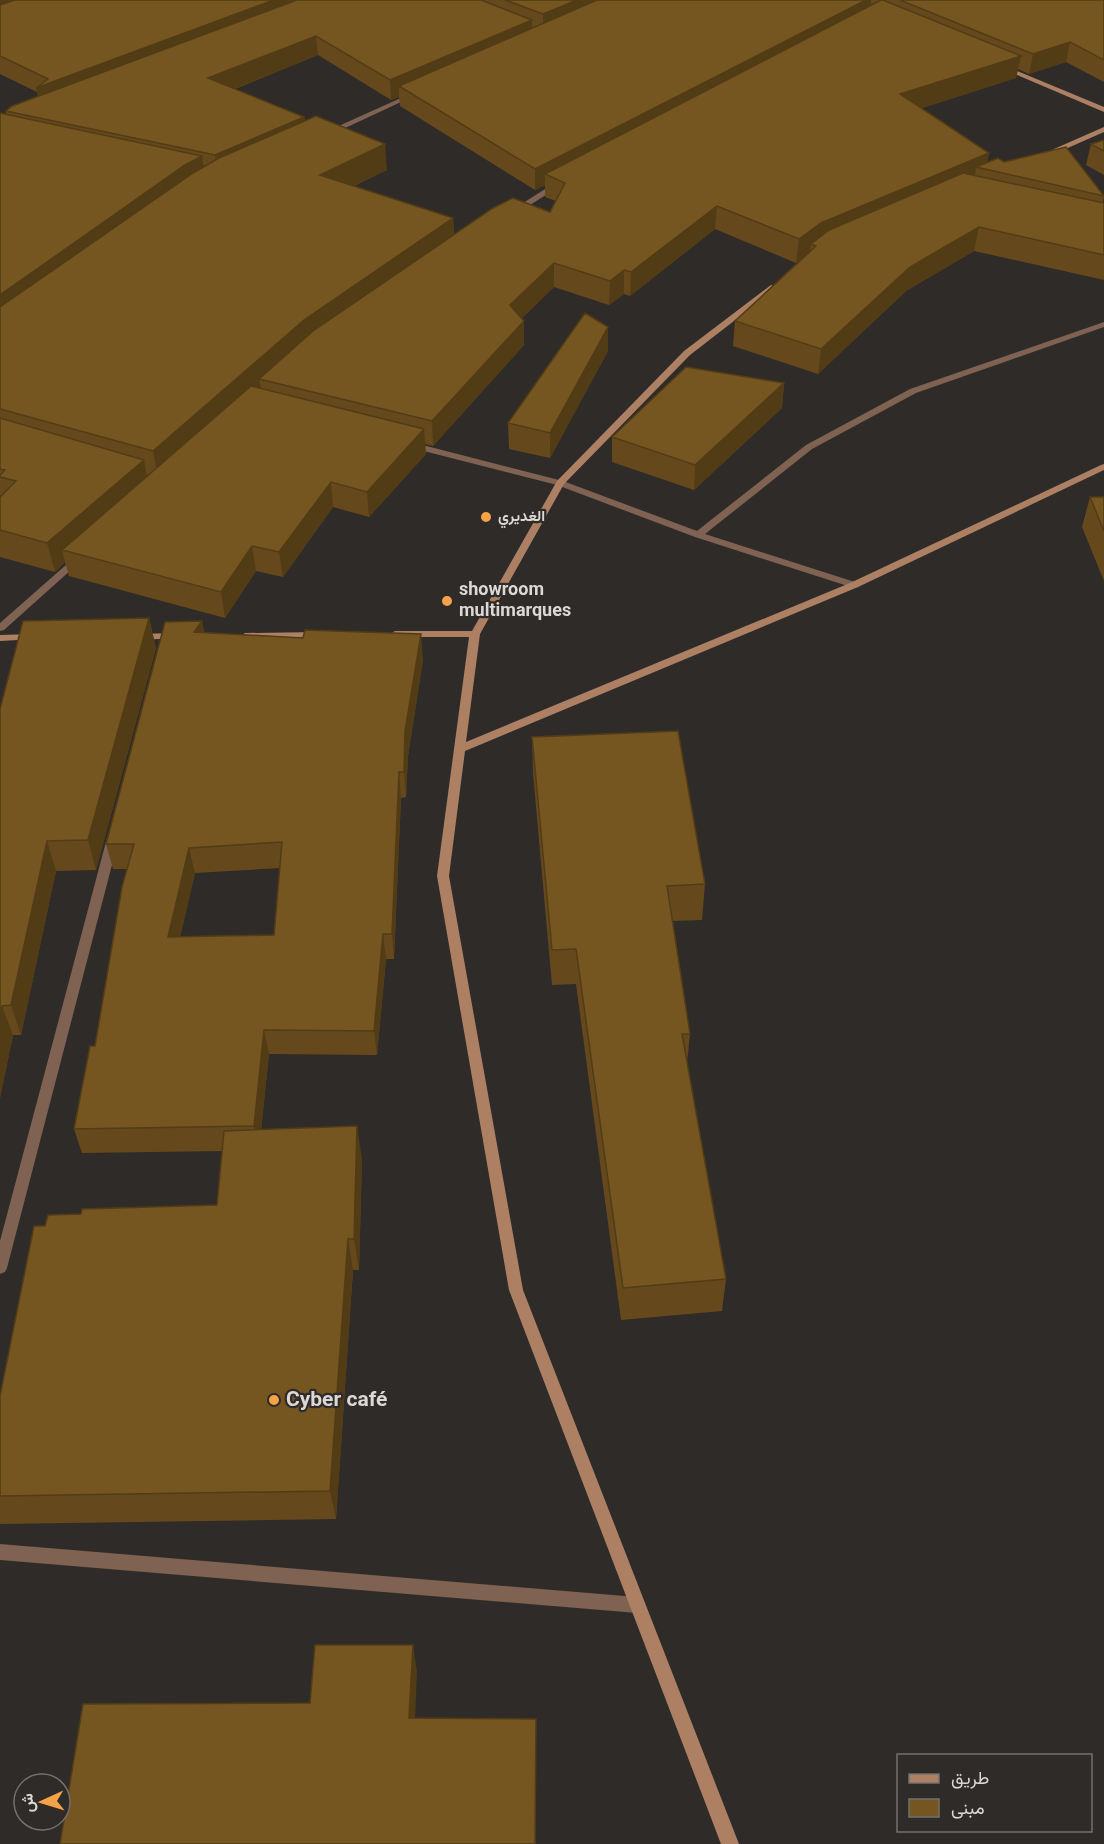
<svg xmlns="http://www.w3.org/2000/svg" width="1104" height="1844" font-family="Georgia,Vazirmatn,serif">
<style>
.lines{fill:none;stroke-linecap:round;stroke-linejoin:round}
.street{fill:#7f6251;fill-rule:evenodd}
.secondary{fill:#ad8064;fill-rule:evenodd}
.wall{fill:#65491c;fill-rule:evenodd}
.shaded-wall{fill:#523c16}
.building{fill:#755520;stroke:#523c16;stroke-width:1.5;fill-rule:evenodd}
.poi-dot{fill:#f5a346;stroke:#2f2b29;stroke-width:2}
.labels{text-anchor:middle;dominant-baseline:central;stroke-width:4.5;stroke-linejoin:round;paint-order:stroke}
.far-poi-label{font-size:15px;font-weight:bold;fill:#dbd8d7;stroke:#2f2b29;text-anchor:start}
.poi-label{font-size:18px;font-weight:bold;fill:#dbd8d7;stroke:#2f2b29;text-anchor:start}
.near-poi-label{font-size:21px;font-weight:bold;fill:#dbd8d7;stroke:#2f2b29;text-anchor:start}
</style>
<rect width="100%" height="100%" fill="#2f2b29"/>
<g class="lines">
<!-- street -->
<path class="street" d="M412 93 415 95 414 96 330 135 323 133Z
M556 182 563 184 516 214 509 212Z
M1104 322V327L916 393 812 449 705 534 858 583V587L854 588 695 537 557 485 408 447 406 445 411 442 563 481 697 531 806 445 910 389Z
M78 556 83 559 81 561 4 630 0 631V623L75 557Z
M113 834 119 838 7 1268 5 1272 0 1274V1241L107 838Z
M0 1544 637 1597 643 1599 645 1605 643 1611 637 1613 0 1560Z"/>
<!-- secondary -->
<path class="secondary" d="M1003 65 1104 107V112L1001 68V66Z
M1104 127V132L1045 158 1038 156Z
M771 285 778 287 690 355 564 484 480 634 466 742 850 583 1101 465 1104 464V470L858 587 465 751 449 876 523 1290 739 1844H721L509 1290 437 876 469 637H395L390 634 395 631H472L557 481 684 351Z
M318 632 322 633V637L245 639 240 636 245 633Z
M177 633 182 636 181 638 137 640 132 637 137 634Z
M33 634 38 637 37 639 0 641V635Z"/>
</g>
<!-- wall -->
<path class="wall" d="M0 0H1104V82L1066 62 1029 74 1018 69 1016 78 922 108 989 153 987 163 1004 162 1104 195 1103 203H1104V280L974 251 906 291 818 374 733 346 735 321 803 257 796 263 715 229 630 296 624 294 609 305 554 287 522 318 524 345 433 446 425 444 426 454 369 517 333 507 283 577 256 571 225 618 69 576 65 562 55 572 0 557V497L1 496 0 495V113L6 114V111L38 96 37 92 0 74ZM318 55 391 100 399 97 400 106 535 190 545 185V197L556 201 550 212 454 235 453 218 354 186 387 170 305 121 304 117 235 89Z
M1104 140V175L1086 165 1091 144Z
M608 351 550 458 509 449 508 423Z
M784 383 782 408 694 490 612 462V437Z
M1090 497H1104V581L1082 527Z
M149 618 156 648 96 870 56 871 21 1035H13L0 1098V709Z
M202 621 204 633 423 660 408 756 406 797 401 798 394 959H386L377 1055 269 1054 261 1130 362 1159 359 1270H353L336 1519 0 1524V1396L45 1226 81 1214 217 1205 223 1151 82 1153 74 1129 95 1046 127 869H113L106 844ZM280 868 274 935 180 937 195 873Z
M532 737 705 884 702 920 673 921 690 1034 687 1063 726 1279 722 1311 621 1320 576 984 552 985 533 773Z"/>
<!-- shaded-wall -->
<path class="shaded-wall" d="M0 0H49L0 18Z
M274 0H328L40 108 36 88Z
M577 0H621L543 34V14Z
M866 0H871L869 17 545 174V185L535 190V169Z
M532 20V39L399 86V97L391 100 390 80Z
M316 36 318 55 211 98 208 78Z
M1070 42 1066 62 1029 74 1033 54Z
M1021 56 1016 78 897 116 900 94Z
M304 117 307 137 218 176 215 155Z
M385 144 387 170 322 201 320 175Z
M989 153 986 169 976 167 974 180 816 246 811 244 810 252 796 263 799 239 821 223Z
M202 156 206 182 0 327V295L185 165Z
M717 206 715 229 630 296 631 272Z
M453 218 454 245 259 379 261 388 158 479 153 451 304 320Z
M979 227 974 251 906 291 818 374 821 349 910 267Z
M554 263V287L510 329V305Z
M624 270V294L609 305 610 281Z
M524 321V345L433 446 432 421Z
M608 327V351L550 458V433Z
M784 383 782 408 694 490 695 465Z
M424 429 426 454 369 517 367 492Z
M144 460 149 488 62 550 65 562 55 572 47 543Z
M331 482 333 507 283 577 279 552Z
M252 546 256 571 225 618 221 592Z
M149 618 156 648 96 870 88 840Z
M202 621 206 646 194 632Z
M421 634 423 660 408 756 406 797 404 772 405 731Z
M399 772 401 798 394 959 392 934Z
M47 841 56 871 21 1035 11 1005Z
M189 848 195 873 174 962 168 937Z
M383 934 386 959 377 1055 374 1031Z
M2 1006 13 1035 0 1098V1015Z
M264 1030 269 1054 259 1150 254 1126Z
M357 1126 362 1159 359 1270 354 1239Z
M348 1239 353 1270 336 1519 330 1491Z
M413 1645 417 1672 414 1743 409 1718Z
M536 1719V1844H535Z"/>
<!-- building -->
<path class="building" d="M15 0H274L36 88 48 79 0 56V5Z
M297 0H481L532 20 390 80 316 36 208 78 304 117 215 155 6 111 12 106Z
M505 0H577L543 14Z
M597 0H866L535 169 399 86Z
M881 0H883L1021 56 900 94 989 153 821 223 799 239 717 206 631 272 624 270 610 281 554 263 510 305 524 321 432 421 259 379 313 331 493 208 513 198 550 212 565 183 545 174Z
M900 0H1104V60L1070 42 1033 54Z
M0 113 202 156 185 165 0 295Z
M316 116 385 144 320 175 453 218 304 320 153 451 0 409V307L193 173 219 158Z
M1104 140V151L1091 144Z
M1066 147 1104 196 976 167 998 158 1004 162Z
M963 173 1104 203V255L979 227 910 267 821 349 735 321 816 246 811 244 829 230Z
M585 313 608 327 550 433 508 423Z
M686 367 784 383 695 465 612 437Z
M251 386 424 429 367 492 331 482 279 552 252 546 221 592 62 550Z
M0 418 144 460 47 543 0 530V497L16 481 0 477V475L5 470 0 469Z
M1090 497H1104V531Z
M149 618 88 840 47 841 11 1005 2 1006 0 1015V709L23 621Z
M202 621 194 632 303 638 305 630 421 634 405 731 404 772H399L392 934H383L374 1031 264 1030 254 1126 74 1129 90 1046H95L122 887 134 844H106L165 622ZM282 842 274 935 168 937 189 848Z
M678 731 705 884 667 886 690 1034H682L726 1279 623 1288 576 949 552 950 532 737Z
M357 1126 354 1239H348L330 1491 0 1496V1396L34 1226H45L48 1215 81 1214 82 1209 217 1205 224 1131Z
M315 1645H413L409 1718 536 1719 535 1844H60L83 1704 310 1703Z"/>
<!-- markers -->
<g class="poi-dot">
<circle cx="486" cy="517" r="6"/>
<circle cx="447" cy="601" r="6"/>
<circle cx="274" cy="1400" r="6"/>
</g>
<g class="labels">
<!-- far-poi labels -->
<g class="far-poi-label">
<text x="498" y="517">الغديري</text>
</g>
<!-- poi labels -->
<g class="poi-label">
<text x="459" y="591">showroom<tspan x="459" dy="21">multimarques</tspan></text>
</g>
<!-- near-poi labels -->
<g class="near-poi-label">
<text x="286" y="1400">Cyber café</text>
</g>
</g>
<!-- legend -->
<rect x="897" y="1754" width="195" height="78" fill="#2f2b29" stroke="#74706f" stroke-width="1.5"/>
<rect x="909" y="1774" width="30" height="9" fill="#ad8064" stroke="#74706f" stroke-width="1.5"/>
<text x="951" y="1784" font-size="18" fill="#dbd8d7">طريق</text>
<rect x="909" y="1799" width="30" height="18" fill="#755520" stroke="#74706f" stroke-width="1.5"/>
<text x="951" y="1814" font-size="18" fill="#dbd8d7">مبنى</text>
<!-- north arrow -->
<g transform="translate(42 1802) rotate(266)"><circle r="28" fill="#2f2b29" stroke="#74706f" stroke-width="1.5"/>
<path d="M0-4.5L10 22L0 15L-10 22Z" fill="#f5a346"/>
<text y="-9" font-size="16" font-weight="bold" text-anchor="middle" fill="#dbd8d7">ش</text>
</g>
</svg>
